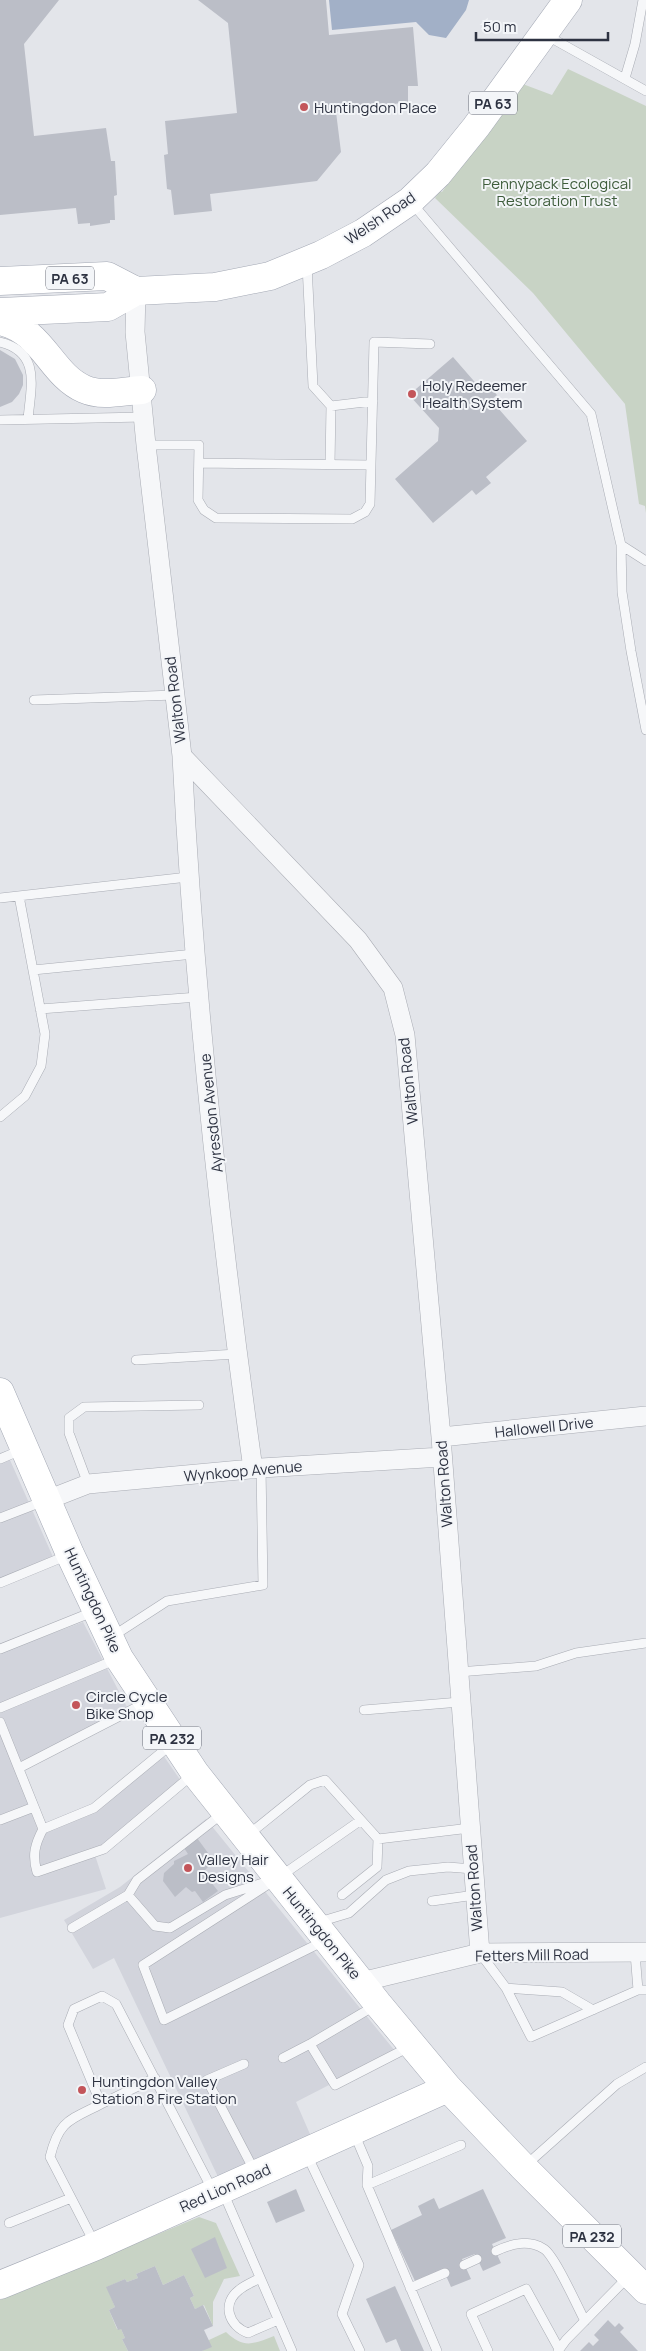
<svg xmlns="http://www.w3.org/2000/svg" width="646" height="2351" font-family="Manrope,sans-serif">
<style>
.built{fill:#d2d4dc}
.green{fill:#c8d3c5}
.water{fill:#a2b0c7}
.building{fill:#bbbec7}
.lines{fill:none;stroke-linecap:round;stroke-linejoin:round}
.lane-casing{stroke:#a9acb4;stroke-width:10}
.street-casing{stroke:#a9acb4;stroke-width:20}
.primary-casing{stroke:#a4a9b5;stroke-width:29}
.lane{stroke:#f6f7f9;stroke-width:9}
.street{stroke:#f6f7f9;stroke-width:19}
.primary{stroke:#fff;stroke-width:28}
.poi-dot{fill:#c3555a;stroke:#f3f5f8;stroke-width:2}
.labels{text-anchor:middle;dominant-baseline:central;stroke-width:4;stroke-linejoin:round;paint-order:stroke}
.shield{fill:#f3f5f8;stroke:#686c78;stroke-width:1}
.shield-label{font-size:14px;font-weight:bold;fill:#2d3241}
.poi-label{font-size:15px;fill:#2d3241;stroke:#f3f5f8;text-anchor:start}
.park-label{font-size:15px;fill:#3e5c3b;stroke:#f3f5f8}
.street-label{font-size:15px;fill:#2d3241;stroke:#f3f5f8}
</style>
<rect width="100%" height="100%" fill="#e3e5ea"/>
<!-- built -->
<path class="built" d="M6 1451 53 1557 0 1579V1453Z
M83 1622 128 1709 15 1767 40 1829 95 1811 163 1755 181 1781 103 1845 93 1849 106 1889 0 1918V1653Z
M206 1819 395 2051 296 2102 313 2141 220 2181 114 1958 93 1969 64 1920 120 1887Z"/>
<!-- green -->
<path class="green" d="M568 69 646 106V513L645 506 639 504 625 404 533 293 435 198 440 191 442 192 520 83 552 95Z
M199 2217 216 2223 240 2276 224 2279 213 2302V2326L204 2305 195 2309 190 2298 194 2296 184 2275 163 2285 155 2266 136 2274 138 2278 127 2282 125 2279 107 2287 115 2307 109 2310 117 2329H121L125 2338 122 2339 128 2351H0V2300Z
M226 2332C244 2349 253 2344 274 2336L280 2351H202L209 2340Z"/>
<!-- water -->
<path class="water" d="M329 0H469L466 10 446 38 429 35 416 22 332 30Z"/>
<!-- building -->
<path class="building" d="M0 0H59L24 44 34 136 106 128 111 161H115L117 195 114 196 115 220H110V223L90 226V223L78 224 76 208 0 215Z
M198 0H326L329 35 413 27 418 86H408V102L336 112 341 152 317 181 210 194 212 211 174 215 171 190 167 189 164 155 168 154 165 121 237 113 228 23Z
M0 350 15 359 23 375V385L19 394 12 402 0 407Z
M453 357 480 388 486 383 497 395 491 400 527 441 486 477 491 483 476 495 472 490 433 523 395 479 438 441 439 428 409 395Z
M197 1838 214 1861 203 1872 218 1891 203 1902 195 1891 192 1892 186 1887 175 1897 163 1881 164 1873 174 1864V1861L188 1854 184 1848Z
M296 2189 305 2211 276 2223 267 2202Z
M483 2189 506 2238 492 2244 501 2263 483 2271 475 2254 462 2259 471 2279 451 2287 443 2269 415 2281 391 2230 422 2215 418 2206 434 2198 439 2209Z
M215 2237 227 2268 205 2278 191 2249Z
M155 2266 163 2285 184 2275 194 2296 190 2298 195 2309 203 2305 213 2326 204 2330 212 2347 202 2351H128L122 2339 125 2338 121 2329 118 2330 109 2310 115 2307 106 2287 125 2279 127 2282 138 2278 136 2274Z
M395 2286 424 2351H401L396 2339 386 2343 366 2299Z
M608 2320 615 2327 619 2323 624 2328 620 2332 638 2351H580L589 2342 593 2346 599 2340 594 2335Z"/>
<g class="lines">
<defs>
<path id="lane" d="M546 35 646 91
M625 78 635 44 643 0
M411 202 591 414 621 545 622 592 631 651 646 730
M307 265 313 386 331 406 373 401
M0 342C41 352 31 386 28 419
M0 420 144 417
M146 445H199L198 500 204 510 216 518 352 519 365 512 370 504 374 342 430 344
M199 463 371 465
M330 464 331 406
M621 545 646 561
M34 700 175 695
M0 898 188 877
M33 970 194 954
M40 1009 198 997
M0 1117 25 1096 41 1066 45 1034 19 896
M136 1360 237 1354
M0 1459 21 1450
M88 1484 69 1433V1418L84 1407 199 1405
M0 1518 44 1501
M0 1583 68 1555
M113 1636 167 1601 263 1585 261 1468
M0 1649 95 1611
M458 1672 536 1666 576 1653 646 1643
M0 1708 117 1659
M364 1710 460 1702
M0 1722 43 1829 94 1808 173 1743
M19 1768 145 1703
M223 1813 137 1880 128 1895 155 1926 170 1928 225 1895 266 1882
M0 1820 34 1807
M43 1829C35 1844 32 1855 37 1872L104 1849 192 1775
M248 1835 310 1785 325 1780 378 1839
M342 1895 377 1867 378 1839 470 1828
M432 1901 475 1895
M319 1922 349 1913 386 1880 409 1871 448 1867 473 1869
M72 1928 128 1895
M324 1941 164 2020 143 1965 278 1878 361 1820
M480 1953 506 1988 531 2037 638 1990
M635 1953 638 1990H646
M506 1988 562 1992 593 2010
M376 2005 310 2044 335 2085 409 2047
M283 2058 310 2044
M244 2064 207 2080 255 2172
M155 2078 101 2104 68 2025 74 2009 102 1996 116 2004 213 2191
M354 2133 368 2166 367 2185 437 2351
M307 2155 359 2265 342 2314 360 2351
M525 2166 617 2084 646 2067
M367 2185 461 2145
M223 2192 292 2351
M9 2223 71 2198
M95 2244 50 2157C59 2120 70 2120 101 2104
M496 2251C511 2244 528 2239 544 2249 555 2256 577 2306 585 2321
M464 2265 477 2259
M260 2278C253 2282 245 2285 239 2290 221 2304 229 2326 248 2333L278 2320
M410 2288 445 2273
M488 2351 471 2314 526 2289 559 2349
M558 2351 566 2340 628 2277"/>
<path id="street" d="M136 291 135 332 146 445 182 756 358 940 393 988 405 1035 441 1437 480 1953
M182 756C194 994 220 1232 253 1469
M441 1437 646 1416
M47 1500 88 1484 261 1468 442 1457
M361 1982 480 1953 646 1952"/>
<path id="primary" d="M0 281 107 276 136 291
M0 312 108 307 136 291 215 287 270 276 321 255 363 233 410 201 438 174 476 127 568 0
M0 321C43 330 50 374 84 389 102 397 123 391 142 390
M0 1392 70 1554 119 1658 195 1773 378 2004 448 2088 523 2167 646 2290
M0 2285 96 2246 448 2088"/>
</defs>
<!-- lane casing -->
<use href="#lane" class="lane-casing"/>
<!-- street casing -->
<use href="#street" class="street-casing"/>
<!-- primary casing -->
<use href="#primary" class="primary-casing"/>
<!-- lane -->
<use href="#lane" class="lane"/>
<!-- street -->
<use href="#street" class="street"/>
<!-- primary -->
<use href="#primary" class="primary"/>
</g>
<!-- markers -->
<g class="poi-dot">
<circle cx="304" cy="107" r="5"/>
<circle cx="412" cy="394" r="5"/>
<circle cx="76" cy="1705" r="5"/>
<circle cx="188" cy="1868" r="5"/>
<circle cx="82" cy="2090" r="5"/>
</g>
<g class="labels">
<!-- shield labels -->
<g class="shield">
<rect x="469" y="91.5" width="48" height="23" rx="4"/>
<rect x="46" y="266.5" width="48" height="23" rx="4"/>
<rect x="143" y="1726.5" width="58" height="23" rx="4"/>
<rect x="563" y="2224.5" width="58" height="23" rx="4"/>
</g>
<g class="shield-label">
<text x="493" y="103">PA 63</text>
<text x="70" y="278">PA 63</text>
<text x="172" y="1738">PA 232</text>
<text x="592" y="2236">PA 232</text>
</g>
<!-- poi labels -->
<g class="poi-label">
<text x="314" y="107">Huntingdon Place</text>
<text x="422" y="385">Holy Redeemer<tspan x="422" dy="17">Health System</tspan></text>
<text x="86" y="1696">Circle Cycle<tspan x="86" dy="17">Bike Shop</tspan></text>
<text x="198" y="1859">Valley Hair<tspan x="198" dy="17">Designs</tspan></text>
<text x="92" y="2081">Huntingdon Valley<tspan x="92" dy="17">Station 8 Fire Station</tspan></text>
</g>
<!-- park labels -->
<g class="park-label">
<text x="557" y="183">Pennypack Ecological<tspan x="557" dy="17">Restoration Trust</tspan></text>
</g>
<!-- street labels -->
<g class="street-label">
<text transform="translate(380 218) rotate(-34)">Welsh Road</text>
<text transform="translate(175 700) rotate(-97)">Walton Road</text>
<text transform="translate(408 1081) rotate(-96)">Walton Road</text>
<text transform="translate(211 1113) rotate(-96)">Ayresdon Avenue</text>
<text transform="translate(544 1427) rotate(-6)">Hallowell Drive</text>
<text transform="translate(243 1471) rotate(-5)">Wynkoop Avenue</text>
<text transform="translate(444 1484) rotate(-94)">Walton Road</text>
<text transform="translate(93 1600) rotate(65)">Huntingdon Pike</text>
<text transform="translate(474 1888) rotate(-94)">Walton Road</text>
<text transform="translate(322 1933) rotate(51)">Huntingdon Pike</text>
<text transform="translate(532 1955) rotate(-1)">Fetters Mill Road</text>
<text transform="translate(225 2188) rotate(-24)">Red Lion Road</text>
</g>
</g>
<!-- scale -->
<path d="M476 32v8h132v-8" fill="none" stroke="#2d3241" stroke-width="2.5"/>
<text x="483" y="32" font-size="15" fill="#2d3241" stroke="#f3f5f8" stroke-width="4" paint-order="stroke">50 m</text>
</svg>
